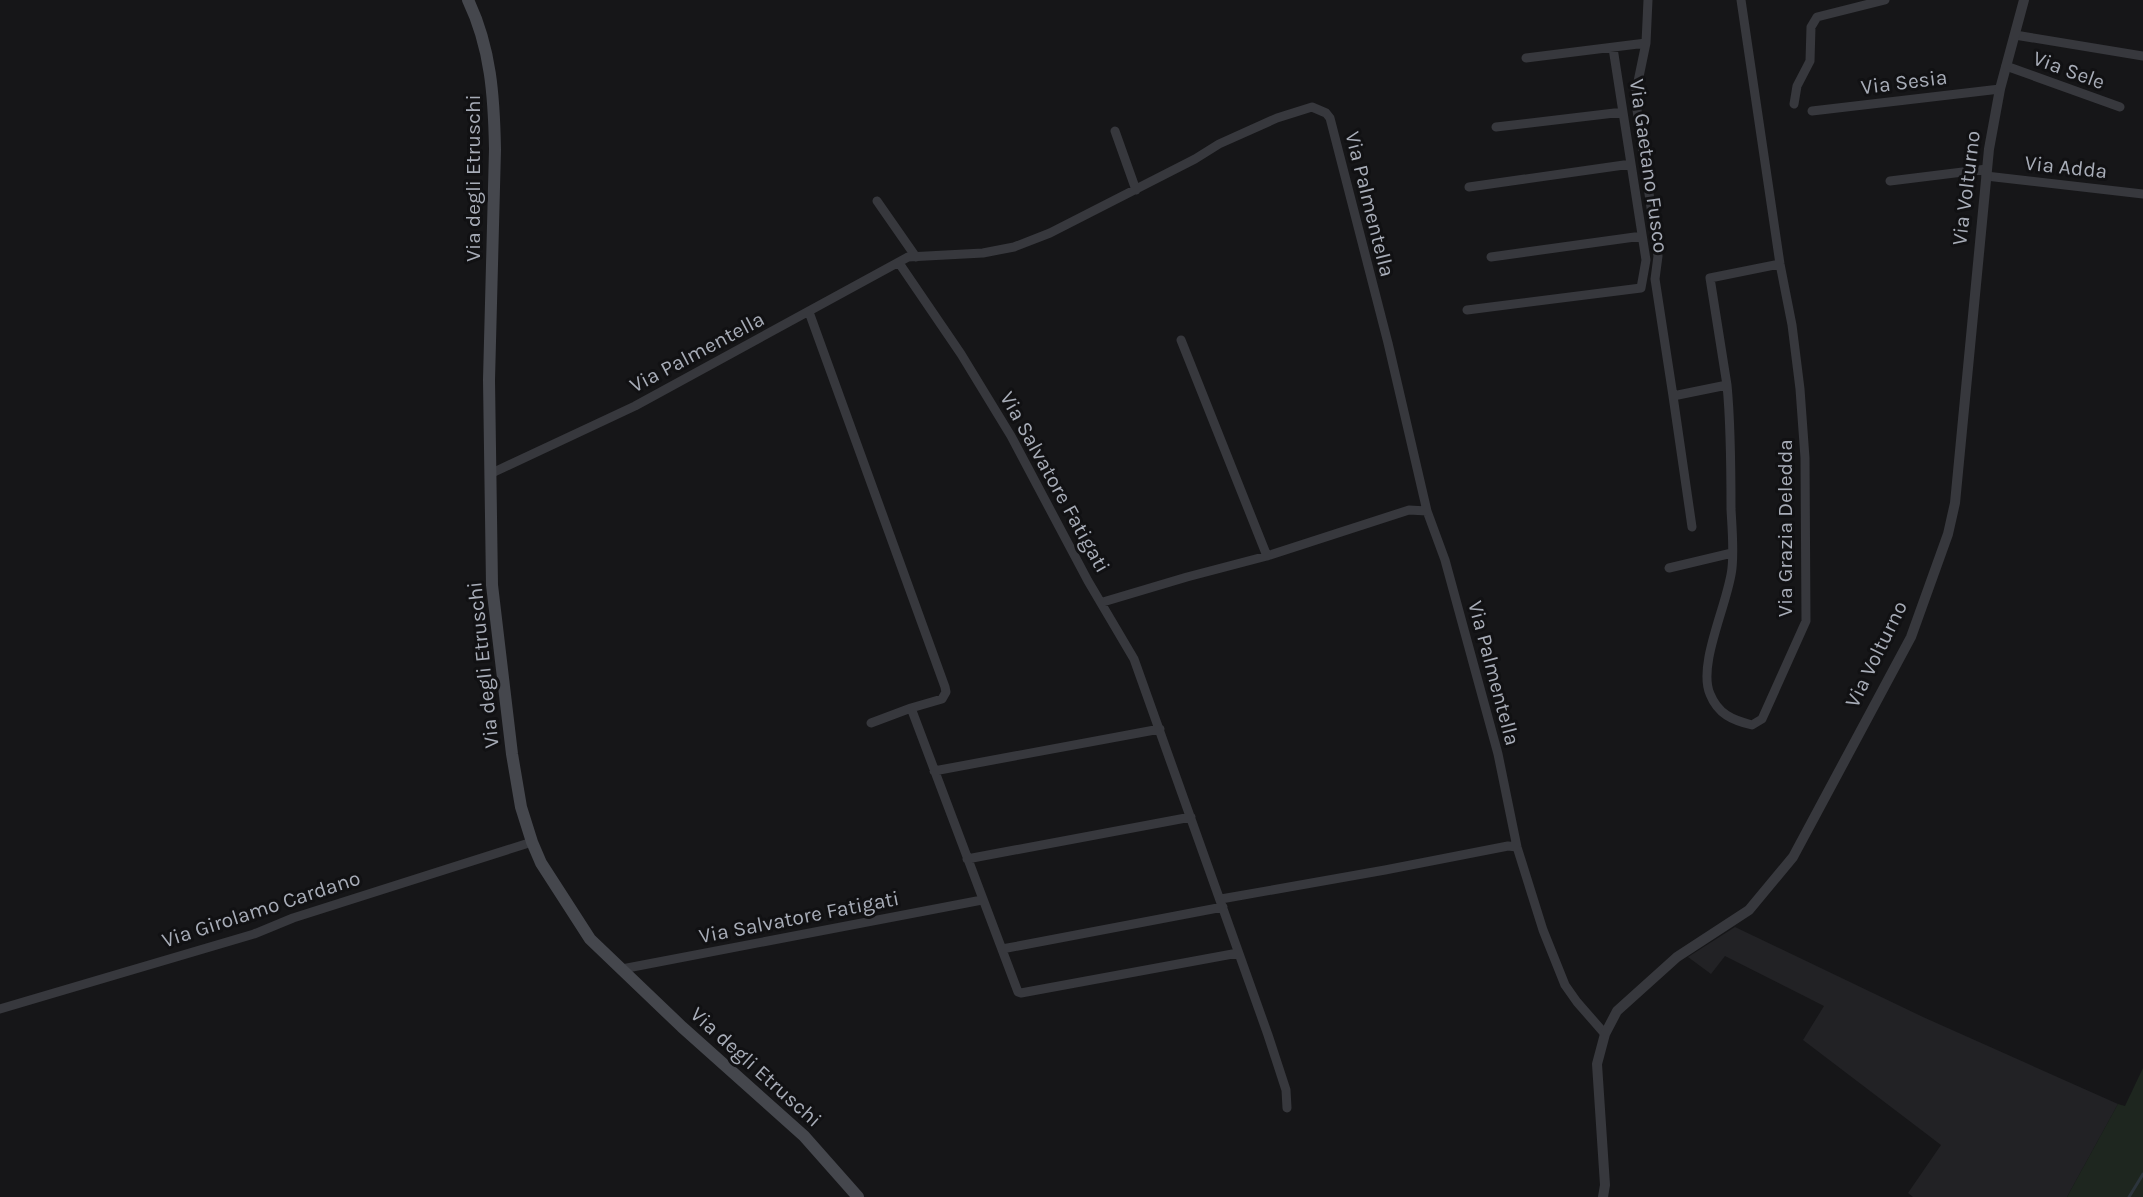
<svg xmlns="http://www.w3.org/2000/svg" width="2143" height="1197" font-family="Karla,sans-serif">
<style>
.built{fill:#222225}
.green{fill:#1e261f}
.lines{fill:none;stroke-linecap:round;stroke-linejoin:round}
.stream{stroke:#2c353c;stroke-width:3}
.minor{stroke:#37383d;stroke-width:9}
.tertiary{stroke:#37383d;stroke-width:10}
.secondary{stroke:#45474d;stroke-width:12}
.labels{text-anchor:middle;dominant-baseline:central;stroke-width:6;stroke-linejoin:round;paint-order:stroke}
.street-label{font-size:21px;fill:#a8adb8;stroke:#111113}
</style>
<rect width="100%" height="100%" fill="#161618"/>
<!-- built -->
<path class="built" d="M1735 927 1923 1017 2118 1104 2067 1197H1913L1908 1193 1941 1145 1803 1040 1824 1006 1725 956 1711 974 1688 957Z"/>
<!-- green -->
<path class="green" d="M2143 1068V1197H2067L2118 1104 2125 1106Z"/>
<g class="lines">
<!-- stream -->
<path class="stream" d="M2129 1197 2143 1174"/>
<!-- minor -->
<path class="minor" d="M2015 35 2143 56
M1646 43 1635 96 1658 256 1655 279 1673 396 1727 385C1731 426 1731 467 1731 509 1732 528 1734 549 1732 568 1729 601 1697 664 1710 694 1718 714 1732 720 1752 725L1762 719 1806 621 1805 458 1800 389 1792 325 1780 264 1741 0
M1526 58 1646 43 1648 0
M2006 66 2120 107
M1794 104 1797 86 1810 61 1811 27 1817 17 1885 0
M1812 111 2000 89
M1496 127 1623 112
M1115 131 1136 190
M1986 176 2143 194
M1890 181 1987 169
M1469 187 1631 164
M877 201 916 257
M1491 257 1642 236
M899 263 961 354 1011 436 1088 581 1134 659 1268 1035 1286 1090 1287 1108
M1467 310 1641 288 1646 260 1613 48
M809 312 945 687 946 692 942 699 911 708 1018 992 1021 993 1238 953
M1181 340 1267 556
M1727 385 1710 278 1780 264
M1673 396 1692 527
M492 473 635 406 908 257 983 253 1014 247 1050 233 1195 159 1219 144 1277 118 1312 107 1326 113 1330 118 1388 343 1427 511 1445 560 1498 754 1517 847 1543 930 1565 985 1577 1002 1605 1034
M1669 568 1732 553
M1103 602 1187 577 1267 556 1409 510 1427 511
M871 723 911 708
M934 771 1160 729
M967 859 1191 817
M1221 899 1385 870 1508 846 1517 847
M1002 949 1223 907
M622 969 982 900
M0 1009 254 934 293 918 532 842"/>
<!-- tertiary -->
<path class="tertiary" d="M1603 1197 1605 1185 1597 1064 1605 1034 1617 1011 1677 957 1749 910 1793 857 1911 637 1948 534 1955 503 1989 149 2000 89 2024 0"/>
<!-- secondary -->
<path class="secondary" d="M468 0C491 48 494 97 495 149L489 380 492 585 512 754 521 807 532 842 541 863 590 939 682 1027 804 1136 858 1197"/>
</g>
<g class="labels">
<!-- street labels -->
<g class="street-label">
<text transform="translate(2069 70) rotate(20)">Via Sele</text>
<text transform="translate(1904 82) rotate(-7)">Via Sesia</text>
<text transform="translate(1649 166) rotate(82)">Via Gaetano Fusco</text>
<text transform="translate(2066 167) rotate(6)">Via Adda</text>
<text transform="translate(473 178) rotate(-90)">Via degli Etruschi</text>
<text transform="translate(1966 188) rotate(-83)">Via Volturno</text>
<text transform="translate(1370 204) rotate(76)">Via Palmentella</text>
<text transform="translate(697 352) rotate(-28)">Via Palmentella</text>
<text transform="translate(1055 482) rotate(61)">Via Salvatore Fatigati</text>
<text transform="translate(1785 528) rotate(-90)">Via Grazia Deledda</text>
<text transform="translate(1876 654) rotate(-64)">Via Volturno</text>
<text transform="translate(483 665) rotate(-96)">Via degli Etruschi</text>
<text transform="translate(1494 673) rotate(75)">Via Palmentella</text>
<text transform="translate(261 909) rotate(-18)">Via Girolamo Cardano</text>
<text transform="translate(799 917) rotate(-11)">Via Salvatore Fatigati</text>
<text transform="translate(756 1067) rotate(42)">Via degli Etruschi</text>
</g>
</g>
</svg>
